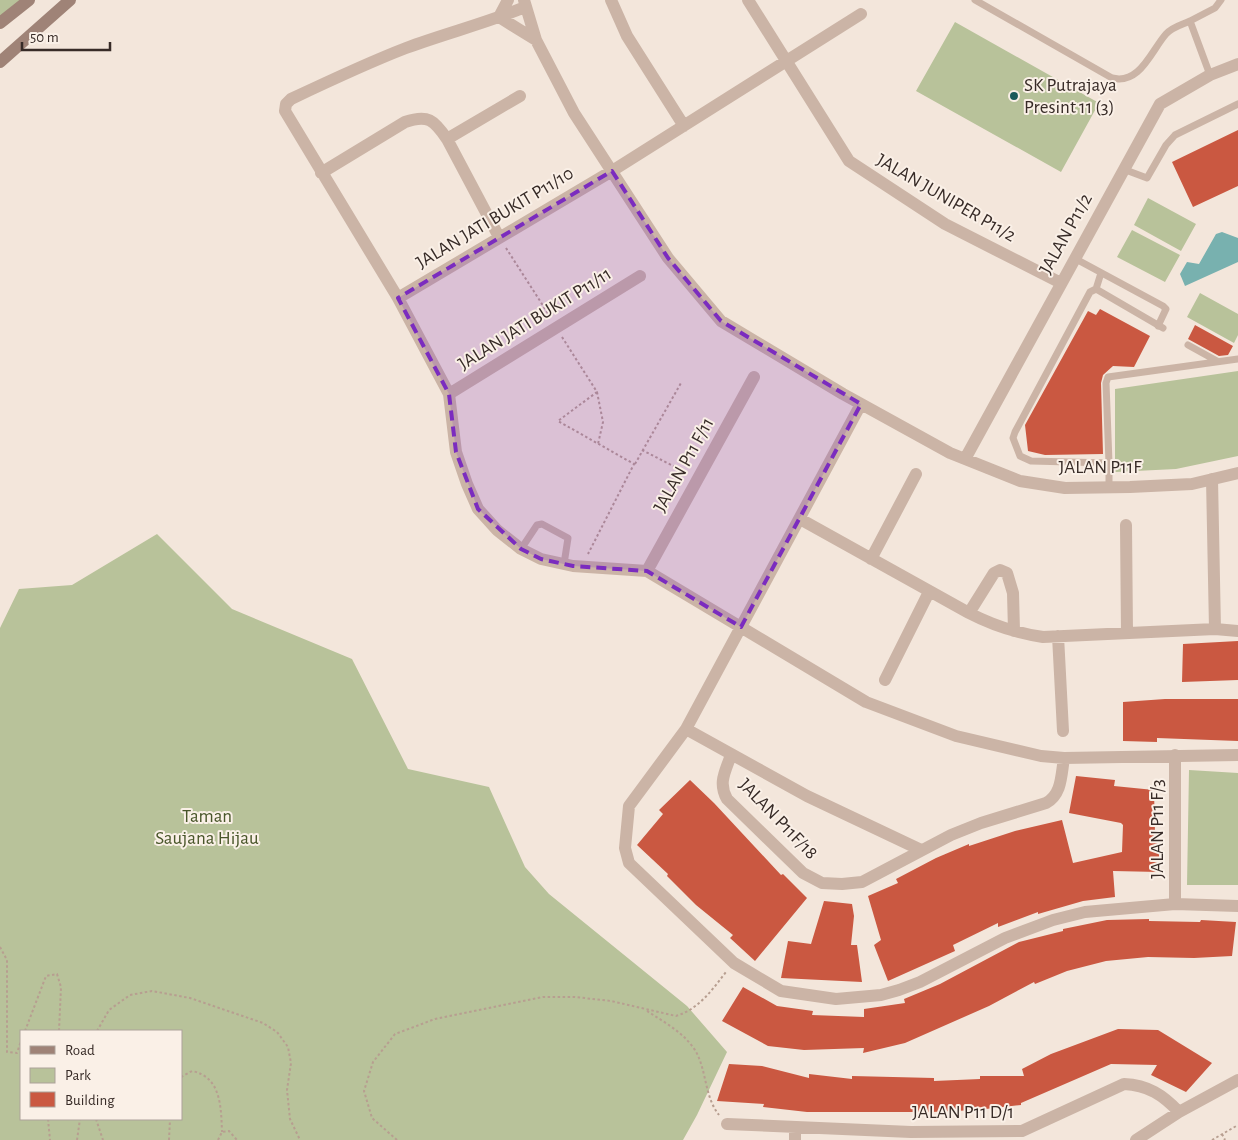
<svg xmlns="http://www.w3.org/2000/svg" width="1238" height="1140" font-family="'Alegreya Sans',sans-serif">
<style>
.green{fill:#b8c29a;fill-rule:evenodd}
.water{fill:#78b1af}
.building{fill:#ca5841}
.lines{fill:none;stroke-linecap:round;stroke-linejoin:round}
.path{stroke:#b79e90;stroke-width:2;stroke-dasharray:2.5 2.5;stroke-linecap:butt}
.service{stroke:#cbb4a6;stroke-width:7}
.minor{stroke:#cbb4a6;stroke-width:12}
.secondary{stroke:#9f8377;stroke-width:12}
.marked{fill:#7b2cbf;fill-opacity:0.2;stroke:#7b2cbf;stroke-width:4;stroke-dasharray:10 6;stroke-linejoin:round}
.poi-dot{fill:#1b5a5a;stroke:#faf0e7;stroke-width:2}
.labels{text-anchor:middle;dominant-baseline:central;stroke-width:4;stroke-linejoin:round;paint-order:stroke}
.poi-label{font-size:19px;fill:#372b27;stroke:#faf0e7;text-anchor:start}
.street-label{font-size:19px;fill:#372b27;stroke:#faf0e7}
.park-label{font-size:19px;fill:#49562a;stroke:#faf0e7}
</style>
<rect width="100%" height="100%" fill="#f3e6db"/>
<!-- green -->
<path class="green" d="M0 0H22L0 17Z
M955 22 1099 103 1061 172 916 91Z
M1148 198 1196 224 1181 251 1134 225Z
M1132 230 1180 255 1165 282 1117 257Z
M1200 293 1238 314V335L1234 343 1187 317Z
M1238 371V456L1176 469 1115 472V389Z
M157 534 232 609 352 659 408 769 489 787 525 867 549 894 687 1006 727 1052 697 1115 683 1140H0V628L19 589 72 585ZM21 1031H181V1119H21Z
M1189 770 1238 773V885H1187Z"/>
<!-- water -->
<path class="water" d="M1222 232 1238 238V262L1185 286 1180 274 1187 262 1199 264 1216 234Z"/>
<!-- building -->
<path class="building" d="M1238 130V186L1193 207 1172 162Z
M1100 309 1150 336 1134 367 1113 366 1103 375 1101 383 1103 454 1045 455 1028 451 1025 425 1088 311 1096 315Z
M1195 325 1233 346 1228 355 1219 356 1188 339Z
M1238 641V680L1182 682 1183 644Z
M1165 699H1238V741L1157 738V742L1123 741V702Z
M1076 776 1115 780 1114 786 1154 790 1155 834H1159V872L1113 871 1115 897 1083 901 1038 914V912L998 927V923L953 945 955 951 888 981 874 945 881 940 868 896 898 883 896 879 936 858 969 844V846L1015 831 1062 820 1073 863 1122 852 1123 825 1121 823 1069 813Z
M690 780 714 803 781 875 783 874 807 898 755 961 730 938 733 935 696 905 667 876 668 874 637 845 663 814 659 810Z
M824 901 852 904 854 916 851 945H857L862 982 781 978 788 941 811 944Z
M1149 919V921L1200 922 1201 920 1236 922 1232 956 1194 958 1148 957 1106 961 1067 971 1035 984 1034 982 989 1006 905 1043 863 1053 864 1048 804 1050 768 1046 722 1021 743 987 777 1006 813 1011 812 1015 864 1017V1009L905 1003 904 999 940 984 1019 942 1063 931V929L1107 920Z
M1118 1029 1158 1030 1212 1063 1186 1092 1151 1075 1157 1065 1111 1064 1021 1103V1105L977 1110 931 1112H807L763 1107 764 1104 717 1101 729 1064 762 1066 809 1078V1074L852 1079V1076L934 1078V1081L980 1079V1076H1024L1022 1069 1051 1054Z"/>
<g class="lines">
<!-- path -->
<path class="path" d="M506 248 551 318
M562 337 597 392 558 421 634 464 588 554
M597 392 603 422 598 444
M642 450 687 473
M635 464 681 383
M0 947 7 960V1052L17 1053 21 1041
M647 1011C664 1022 683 1032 695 1050 707 1070 704 1096 719 1115
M25 1031 46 976 57 974 61 987 59 1031
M97 1031 109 1010 130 995 152 991 190 998 263 1023 277 1032 288 1047 291 1063 287 1090 290 1119 300 1140
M181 1077 192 1071C221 1077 221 1106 222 1132
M48 1119 50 1140
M96 1119 103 1140
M1222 1134 1225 1140
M77 1140 80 1119
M169 1140 170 1119
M218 1140 222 1132 229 1131 237 1140
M397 1140 372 1118 364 1091 373 1062 395 1034 435 1019 543 997H575L611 1001 676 1016C699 1009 712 990 726 972
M1212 1140 1238 1125"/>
<!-- service -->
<path class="service" d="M975 0 1112 78C1140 85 1151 51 1166 34 1172 27 1181 25 1190 21
M1210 75 1190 21 1215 8 1221 0
M1123 169 1147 178 1166 145 1175 135 1238 104
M1074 258 1163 306 1166 309 1158 326
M1096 289 1101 273
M1163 328 1096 289 1090 292 1015 432 1013 438 1020 456 1031 461 1109 463 1106 383 1108 377 1238 359
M1188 345 1217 361
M1109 463V487
M521 549 537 525 542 524 568 538 564 564"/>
<!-- minor -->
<path class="minor" d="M508 0 499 17 536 40
M524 0 536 40 574 113 668 258 721 321 843 394 950 453 1020 481 1065 488 1130 487 1192 484 1238 473
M611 0 627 36 684 126
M748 0 849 161 945 224 1061 283
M525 7C487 23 446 33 406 48 367 63 329 81 291 99L286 104 285 111 398 298 449 394 456 452 467 484 478 509 497 530 521 549 541 559 573 566 647 571 866 702 956 736 1041 756 1064 758 1238 755
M447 139 520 96
M321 173 405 122C428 114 434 120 447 139L499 237
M398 298 612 171 861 14
M449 394 640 276
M861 404 686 729 629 806 625 848 629 863 734 963 781 991 836 999 881 995 899 990 920 982 1005 938 1053 920 1085 912 1175 904 1238 906
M965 459 1160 104 1210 75 1238 64
M1212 479 1215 629
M800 519 969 613C994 626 1016 633 1043 637L1215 629 1238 631
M1126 525 1127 633
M871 559 916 474
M647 571 754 377
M969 613 994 573 1000 570 1007 573 1013 593 1014 631
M1058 636 1063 731
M885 680 929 592
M686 729 807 796 921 850
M731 755C725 772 718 783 727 799L803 873 822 883 842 884 862 882 951 835 981 823 1046 803C1062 794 1061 776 1064 758
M1175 755V904
M727 1124 911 1132 1022 1131 1124 1084C1148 1085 1163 1095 1179 1112
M795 1140V1127
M1136 1140 1179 1112 1238 1080"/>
<!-- secondary -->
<path class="secondary" d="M0 23 29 0
M0 62 70 0"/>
</g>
<!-- marked area -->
<path class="marked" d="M612 171 668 258 721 321 861 404 741 627 647 571 573 566 541 559 521 549 478 509 456 452 449 394 398 298Z"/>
<!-- markers -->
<circle class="poi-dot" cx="1014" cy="96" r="5"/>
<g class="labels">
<!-- poi labels -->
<g class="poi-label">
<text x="1024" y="85">SK Putrajaya<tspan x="1024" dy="22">Presint 11 (3)</tspan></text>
</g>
<!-- street labels -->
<g class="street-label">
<text transform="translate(946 198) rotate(30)">JALAN JUNIPER P11/2</text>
<text transform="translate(495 218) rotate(-31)">JALAN JATI BUKIT P11/10</text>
<text transform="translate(1066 234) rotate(-61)">JALAN P11/2</text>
<text transform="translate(535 319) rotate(-32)">JALAN JATI BUKIT P11/11</text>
<text transform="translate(684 465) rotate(-61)">JALAN P11 F/11</text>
<text x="1100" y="467">JALAN P11F</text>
<text transform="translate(778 819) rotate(46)">JALAN P11F/18</text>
<text transform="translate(1157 829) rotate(-90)">JALAN P11 F/3</text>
<text x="963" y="1112">JALAN P11 D/1</text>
</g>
<!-- park labels -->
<g class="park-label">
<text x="207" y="816">Taman<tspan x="207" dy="22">Saujana Hijau</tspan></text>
</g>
</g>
<!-- legend -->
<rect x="20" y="1030" width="162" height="90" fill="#faf0e7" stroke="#aca19a"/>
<rect x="30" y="1046" width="25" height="8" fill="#9f8377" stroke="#aca19a"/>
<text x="65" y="1055" font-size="15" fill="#372b27">Road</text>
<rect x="30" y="1068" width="25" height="15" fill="#b8c29a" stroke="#aca19a"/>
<text x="65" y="1080" font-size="15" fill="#372b27">Park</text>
<rect x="30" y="1092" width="25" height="15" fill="#ca5841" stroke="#aca19a"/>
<text x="65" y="1105" font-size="15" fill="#372b27">Building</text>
<!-- scale -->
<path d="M22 42v8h88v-8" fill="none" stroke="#372b27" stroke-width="2.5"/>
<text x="30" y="42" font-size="15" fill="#372b27" stroke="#faf0e7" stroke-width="4" paint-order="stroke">50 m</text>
</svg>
